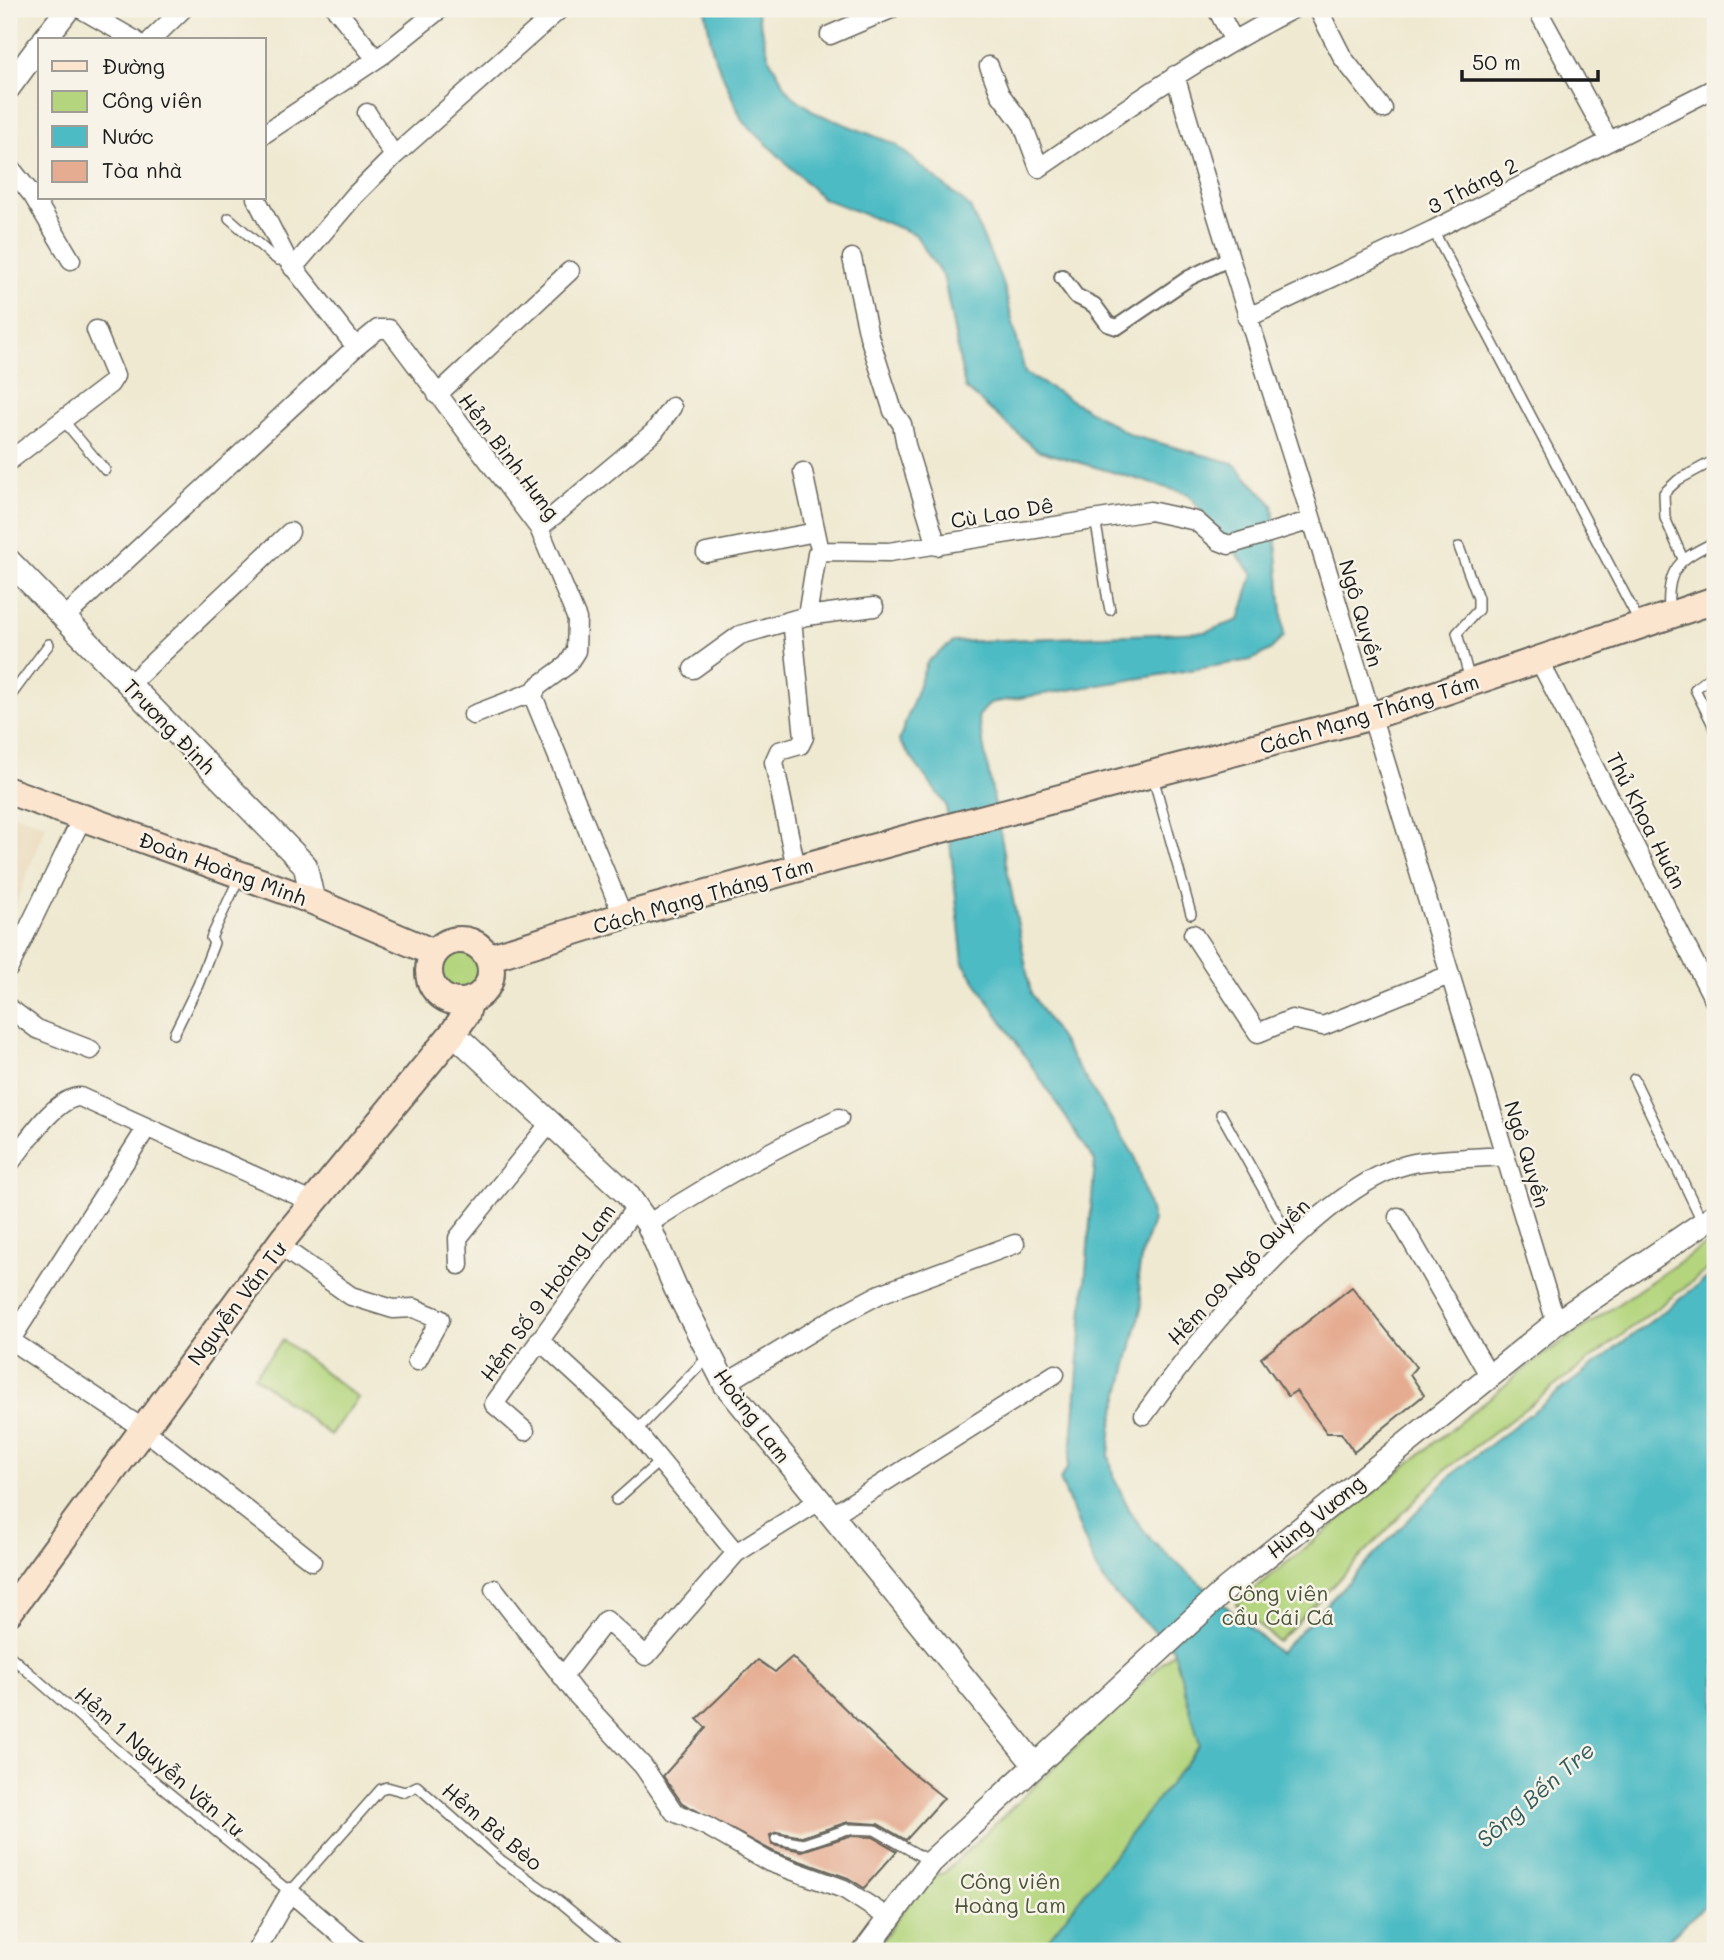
<svg xmlns="http://www.w3.org/2000/svg" width="1724" height="1960" font-family="Mali,sans-serif">
<style>
.built{fill:#e9d9ba}
.green{fill:#b4d57e;stroke:#68784d;stroke-width:2}
.water{fill:#4dbbc4;stroke:#346c70;stroke-width:2}
.building{fill:#e5ac91}
.lines{fill:none;stroke-linecap:round;stroke-linejoin:round}
.service-casing{stroke:#66645b;stroke-width:12}
.pedestrian-casing{stroke:#66645b;stroke-width:18}
.minor-casing{stroke:#66645b;stroke-width:21}
.tertiary-casing{stroke:#66645b;stroke-width:26}
.secondary-casing{stroke:#66645b;stroke-width:30}
.service{stroke:#fff;stroke-width:9}
.pedestrian{stroke:#fff;stroke-width:14}
.minor{stroke:#fff;stroke-width:18}
.tertiary{stroke:#fff;stroke-width:23}
.secondary{stroke:#fce5cf;stroke-width:26}
.labels{text-anchor:middle;dominant-baseline:central;stroke-width:5;stroke-linejoin:round;paint-order:stroke}
.street-label{font-size:21px;fill:#1c1c1c;stroke:#f7f3e8}
.park-label{font-size:21px;fill:#4a5439;stroke:#f7f3e8}
.water-label{font-size:23px;font-style:italic;fill:#305c5f;stroke:#f7f3e8}
</style>
<rect width="100%" height="100%" fill="#f7f3e8"/>
<filter id="ink" filterUnits="userSpaceOnUse"><feTurbulence type="fractalNoise" baseFrequency=".0143" numOctaves="2"/><feDisplacementMap in="SourceGraphic" scale="14" xChannelSelector="R" yChannelSelector="G"/><feConvolveMatrix kernelMatrix="1 2 1 2 8 2 1 2 1" color-interpolation-filters="sRGB"/></filter>
<filter id="wash" filterUnits="userSpaceOnUse"><feTurbulence type="fractalNoise" baseFrequency=".00686" numOctaves="4" result="noise"/><feDisplacementMap in="SourceGraphic" scale="28" xChannelSelector="R" yChannelSelector="G"/><feGaussianBlur stdDeviation="1.57" result="paint"/><feColorMatrix in="noise" values="0 0 0 0 0 0 0 0 0 0 0 0 0 0 0 0 0 1.4 0 .05"/><feComposite in="paint" operator="in"/></filter>
<g filter="url(#wash)">
<rect width="100%" height="100%" fill="#efe9d1"/>
<!-- built -->
<path class="built" d="M9 812 46 825 9 922Z"/>
<!-- green -->
<path class="green" d="M438 972a22 22 0 1 1 44 0a22 22 0 1 1-44 0Z
M1715 1238V1264L1446 1469 1278 1642 1236 1604 1536 1360Z
M283 1340 358 1398 330 1435 254 1376Z
M1175 1651 1200 1745 1039 1951H875L926 1877 944 1873Z"/>
<!-- water -->
<path class="water" d="M705 9H756L770 60 790 94 816 113 895 144 970 207 1004 286 1025 373 1133 436 1233 463 1273 505 1284 636 1270 650 1251 660 990 703 978 717 1031 993 1134 1155 1153 1221 1142 1252 1138 1278 1142 1305 1112 1425 1109 1455 1114 1478 1131 1513 1153 1542 1279 1653 1458 1469 1715 1272V1896L1656 1951H1039L1200 1745 1173 1648 1114 1594 1097 1571 1060 1479 1068 1467 1072 1443 1095 1161 963 963 946 805 899 741 927 662 953 642 1205 632 1239 620 1253 574 1188 494 1037 450 965 388 944 279 915 234 822 198 742 120 713 53Z"/>
<g id="blocks">
<!-- building -->
<path class="building" d="M1352 1287 1416 1367 1410 1374 1424 1395 1354 1452 1341 1433H1327L1296 1391 1288 1396 1261 1358Z
M792 1657 904 1766 944 1798 906 1840 878 1824 848 1822 802 1837 777 1832 770 1835 772 1845 802 1851 849 1836 873 1837 897 1851 864 1888 848 1878 774 1852 682 1803 663 1776 706 1728 697 1719 758 1660 775 1672Z"/>
</g>
</g>
<g filter="url(#ink)">
<use href="#blocks" fill-opacity="0" stroke="#66645b" stroke-width="2"/>
<g class="lines">
<defs>
<path id="service" d="M229 218 271 255 278 260 287 259
M1433 230 1640 623
M63 420 105 470
M1095 520C1102 551 1103 579 1110 610
M1459 547 1478 598V610L1457 633 1470 680
M1683 559 1665 518 1664 493 1678 480 1715 460
M1669 611C1666 568 1679 559 1715 542
M1715 673 1695 689 1715 729
M9 698 49 644
M1153 777 1191 914
M174 1034 198 985 214 943 211 938 240 876
M1634 1079 1702 1221
M1221 1114 1292 1241
M636 1431 708 1357
M616 1500 661 1460
M9 1655 135 1765 290 1892 381 1789 387 1787 405 1792 417 1786 502 1861 554 1897 620 1951
M776 1839 803 1844 848 1829 875 1830 929 1861"/>
<path id="pedestrian" d="M1062 277 1076 296 1094 305 1108 324 1117 327 1189 278 1228 259"/>
<path id="minor" d="M81 9 135 40
M336 9 376 59
M1217 9 1233 39
M1318 9 1343 58 1383 109
M1537 9 1609 141
M830 35 891 9
M151 40 183 9
M989 66 1000 94 1023 125 1039 168C1122 111 1203 54 1293 9
M1175 75C1218 225 1266 372 1312 520 1393 788 1474 1056 1556 1323
M367 113 394 156
M264 134 384 54 440 9
M9 166 33 196 71 260
M256 198 287 259 356 347
M852 258 869 336 893 411 902 424 906 445 937 546
M293 268 355 195 394 156 560 9
M1247 318 1433 230 1715 88
M437 395 570 271
M9 461 110 384 115 376 96 330
M803 472 818 542
M539 528 654 432 672 407
M706 553 816 532
M874 607 807 616 817 554 825 551 889 552 1150 511 1196 521 1219 541 1229 545 1312 520
M64 618 356 347 378 329H389L539 528 577 619 576 651 567 665 537 687 533 696 623 916
M792 620 804 737 800 745 779 751 774 762 796 868
M1538 658 1715 1002
M693 669 740 635 803 617
M129 685 290 532
M473 715 535 691
M1193 934 1258 1033 1292 1019 1323 1026 1449 975
M9 968 82 818
M9 1008 37 1029 91 1050
M146 1129 12 1338 16 1344 142 1428 312 1561
M9 1164C25 1145 55 1097 80 1097L312 1202
M1398 1217 1489 1375
M648 1224C710 1183 772 1149 839 1118
M279 1245 351 1296 393 1309 414 1308 440 1319 417 1361
M459 1265 458 1238 550 1123
M539 1340 628 1422 736 1553
M725 1384 829 1321 880 1294 1015 1244
M1144 1415C1196 1342 1325 1180 1414 1163 1443 1158 1475 1158 1505 1156
M525 1431 494 1404 636 1207
M831 1516 1055 1374
M494 1589 575 1693 643 1766 674 1812 708 1827 769 1862 844 1889 889 1918
M563 1676 606 1620 646 1656 736 1553 819 1501
M256 1951 290 1892 359 1951"/>
<path id="tertiary" d="M44 40 68 9
M9 87 40 45
M9 561 305 865 313 901
M453 1033 627 1194 648 1224 676 1289 725 1384 1035 1765
M865 1951 931 1862 1227 1588 1556 1323 1715 1215"/>
<path id="secondary" d="M9 791 313 901 434 953
M429 971a31 31 0 1 1 62 0a31 31 0 1 1-62 0Z
M488 958 623 916 919 835 1369 717 1715 600
M9 1612 284 1238 453 1033 466 1014 470 1000"/>
</defs>
<!-- service casing -->
<use href="#service" class="service-casing"/>
<!-- pedestrian casing -->
<use href="#pedestrian" class="pedestrian-casing"/>
<!-- minor casing -->
<use href="#minor" class="minor-casing"/>
<!-- tertiary casing -->
<use href="#tertiary" class="tertiary-casing"/>
<!-- secondary casing -->
<use href="#secondary" class="secondary-casing"/>
<!-- service -->
<use href="#service" class="service"/>
<!-- pedestrian -->
<use href="#pedestrian" class="pedestrian"/>
<!-- minor -->
<use href="#minor" class="minor"/>
<!-- tertiary -->
<use href="#tertiary" class="tertiary"/>
<!-- secondary -->
<use href="#secondary" class="secondary"/>
</g>
</g>
<g class="labels">
<!-- street labels -->
<g class="street-label">
<text transform="translate(1472 185) rotate(-27)">3 Tháng 2</text>
<text transform="translate(510 456) rotate(53)">Hẻm Bình Hưng</text>
<text transform="translate(1002 512) rotate(-9)">Cù Lao Dê</text>
<text transform="translate(1362 613) rotate(74)">Ngô Quyền</text>
<text transform="translate(1369 713) rotate(-17)">Cách Mạng Tháng Tám</text>
<text transform="translate(170 726) rotate(46)">Trương Định</text>
<text transform="translate(1647 820) rotate(63)">Thủ Khoa Huân</text>
<text transform="translate(223 868) rotate(20)">Đoàn Hoàng Minh</text>
<text transform="translate(703 895) rotate(-16)">Cách Mạng Tháng Tám</text>
<text transform="translate(1528 1154) rotate(73)">Ngô Quyền</text>
<text transform="translate(1238 1271) rotate(-46)">Hẻm 09 Ngô Quyền</text>
<text transform="translate(547 1292) rotate(-54)">Hẻm Số 9 Hoàng Lam</text>
<text transform="translate(236 1303) rotate(-53)">Nguyễn Văn Tư</text>
<text transform="translate(753 1415) rotate(53)">Hoàng Lam</text>
<text transform="translate(1315 1516) rotate(-39)">Hùng Vương</text>
<text transform="translate(160 1761) rotate(41)">Hẻm 1 Nguyễn Văn Tư</text>
<text transform="translate(493 1826) rotate(40)">Hẻm Bà Bèo</text>
</g>
<!-- park labels -->
<g class="park-label">
<text x="1278" y="1592">Công viên<tspan x="1278" dy="24">cầu Cái Cá</tspan></text>
<text x="1010" y="1880">Công viên<tspan x="1010" dy="24">Hoàng Lam</tspan></text>
</g>
<!-- water labels -->
<g class="water-label">
<text transform="translate(1535 1794) rotate(-41)">Sông Bến Tre</text>
</g>
</g>
<!-- margin -->
<rect width="1724" height="1960" fill="none" stroke="#f7f3e8" stroke-width="35"/>
<!-- legend -->
<rect x="38" y="38" width="228" height="161" fill="#f7f3e8" stroke="#9f9d96" stroke-width="2"/>
<rect x="52" y="61" width="35" height="10" fill="#fce5cf" stroke="#9f9d96" stroke-width="2"/>
<text x="102" y="74" font-size="21" fill="#1c1c1c">Đường</text>
<rect x="52" y="91" width="35" height="21" fill="#b4d57e" stroke="#9f9d96" stroke-width="2"/>
<text x="102" y="108" font-size="21" fill="#1c1c1c">Công viên</text>
<rect x="52" y="126" width="35" height="21" fill="#4dbbc4" stroke="#9f9d96" stroke-width="2"/>
<text x="102" y="144" font-size="21" fill="#1c1c1c">Nước</text>
<rect x="52" y="161" width="35" height="21" fill="#e5ac91" stroke="#9f9d96" stroke-width="2"/>
<text x="102" y="178" font-size="21" fill="#1c1c1c">Tòa nhà</text>
<!-- scale -->
<path d="M1462 70v10h136v-10" fill="none" stroke="#1c1c1c" stroke-width="3.5"/>
<text x="1472" y="70" font-size="21" fill="#1c1c1c" stroke="#f7f3e8" stroke-width="5" paint-order="stroke">50 m</text>
</svg>
